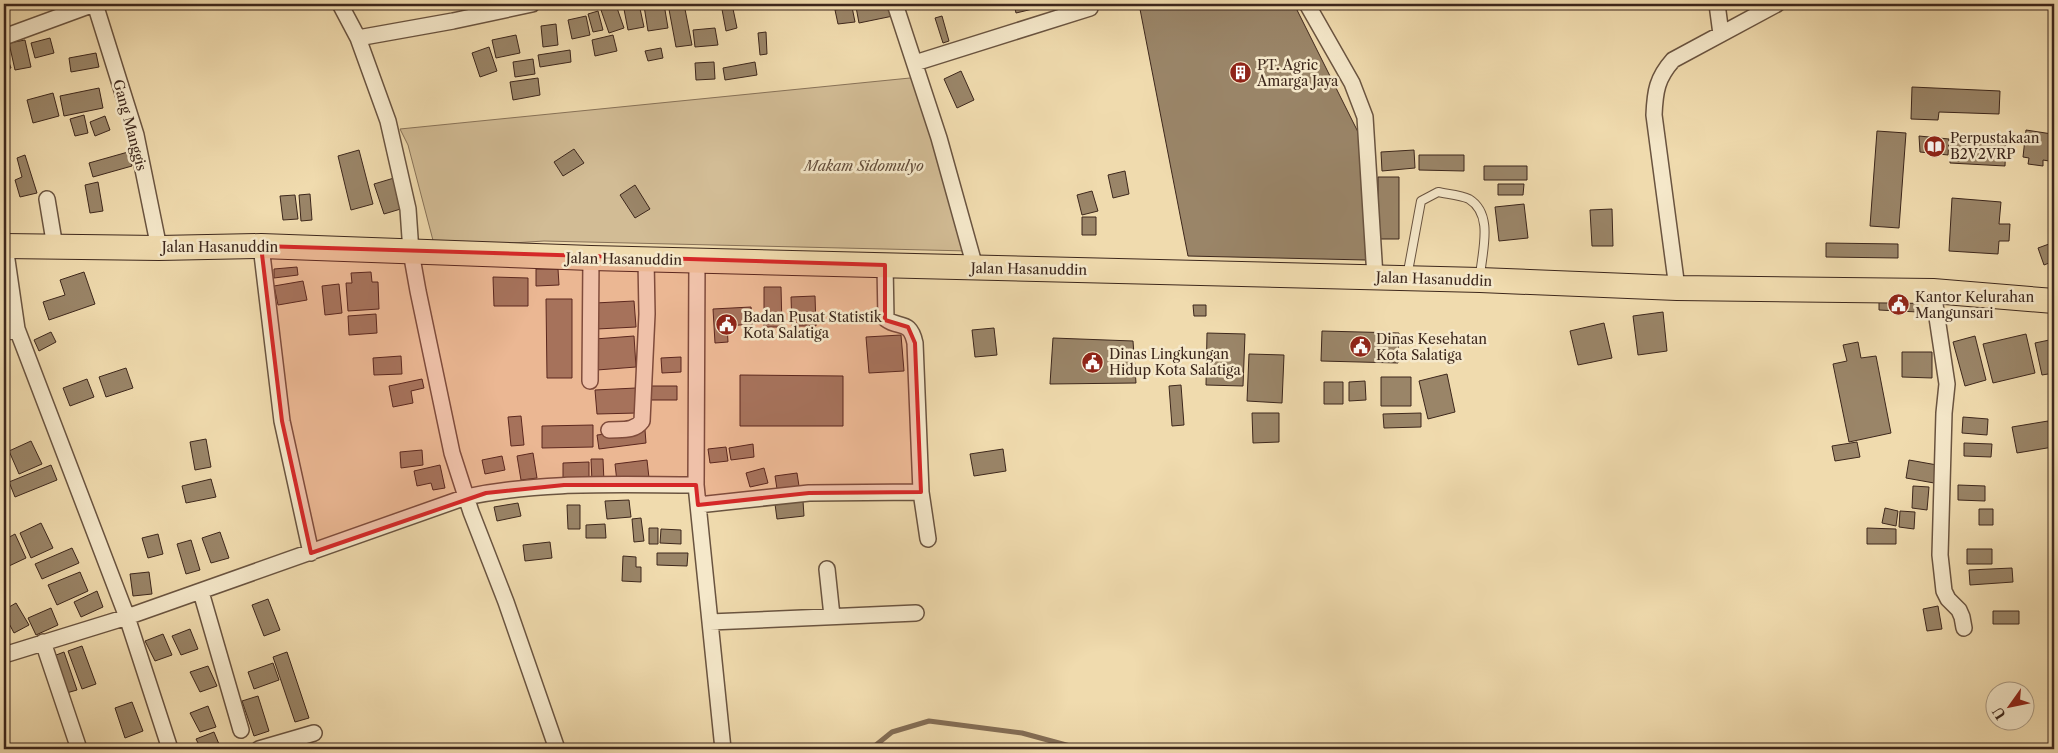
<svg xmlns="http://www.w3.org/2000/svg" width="2058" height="753" font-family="'Libre Caslon Text',serif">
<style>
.green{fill:#d2bc95;stroke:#887258}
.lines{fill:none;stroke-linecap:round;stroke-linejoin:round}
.stream{stroke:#846e56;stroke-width:5}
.building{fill:#9a8568;stroke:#3d271c}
.lane-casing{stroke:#6a5440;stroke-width:10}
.street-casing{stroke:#6a5440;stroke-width:18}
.primary-casing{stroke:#3d271c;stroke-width:26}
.lane{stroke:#f5e8ca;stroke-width:8}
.street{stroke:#f5e8ca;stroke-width:15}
.primary{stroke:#f0dbae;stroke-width:24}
.marked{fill:#d62828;fill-opacity:0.2;stroke:#d62828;stroke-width:4;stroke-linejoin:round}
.labels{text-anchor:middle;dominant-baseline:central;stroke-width:5;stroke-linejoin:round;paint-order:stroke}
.poi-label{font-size:14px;fill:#3d271c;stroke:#f5e8ca;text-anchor:start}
.street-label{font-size:14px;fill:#3d271c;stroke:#f5e8ca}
.park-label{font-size:14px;font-style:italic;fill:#624c3a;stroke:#f5e8ca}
</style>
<rect width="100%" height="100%" fill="#f0dbae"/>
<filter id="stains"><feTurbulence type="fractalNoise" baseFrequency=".004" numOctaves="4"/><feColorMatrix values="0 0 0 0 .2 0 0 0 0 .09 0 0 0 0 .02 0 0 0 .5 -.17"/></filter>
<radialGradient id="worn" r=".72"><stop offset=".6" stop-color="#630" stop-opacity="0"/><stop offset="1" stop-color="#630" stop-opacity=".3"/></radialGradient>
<!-- green -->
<path class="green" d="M920 77 969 251 544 241 435 248 408 145 400 129Z"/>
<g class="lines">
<!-- stream -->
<path class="stream" d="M871 749 892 732 929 721 1022 733 1081 749"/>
</g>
<!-- building -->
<path class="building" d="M623 4H639L644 27 628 30Z
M658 4H664L668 28 648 31 644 6Z
M668 4H684L692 45 676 47Z
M721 4H732L737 28 726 31Z
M872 4H891L893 16 859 23 856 7Z
M1014 4H1036L1037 8 1016 13Z
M1139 4H1294L1363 142 1366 260 1188 256Z
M616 5 624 28 609 33 601 10Z
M852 7 855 22 838 24 835 10Z
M598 11 603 30 593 32 588 14Z
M586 16 590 35 572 39 568 20Z
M942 16 949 41 943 43 935 18Z
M556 24 558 45 543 47 541 26Z
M715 28 718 45 695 47 693 30Z
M766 32 767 54 760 55 758 33Z
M516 35 520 53 496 58 492 40Z
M613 35 617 51 595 56 592 40Z
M50 38 54 53 35 58 31 43Z
M25 40 31 67 15 70 9 43Z
M489 47 497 71 480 77 472 53Z
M661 48 663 58 648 61 645 51Z
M4 49 11 68 4 70Z
M570 50 571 62 540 67 538 55Z
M96 53 99 67 71 72 69 58Z
M533 59 535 74 515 77 513 62Z
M714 62 715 79 696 80 695 63Z
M755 62 757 75 725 80 723 68Z
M961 71 974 100 957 108 944 79Z
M538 78 540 95 513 100 510 82Z
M1912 87 2000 91 1999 114 1939 112 1938 120 1911 119Z
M99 88 103 108 64 116 60 96Z
M53 93 59 116 33 123 27 100Z
M84 115 88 133 75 136 70 119Z
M105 116 110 130 95 136 90 122Z
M2026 130 2052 134 2049 161 2043 160V166L2028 164 2029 158 2023 157Z
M1877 131 1906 133 1899 228 1870 226Z
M1951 135 2006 138 2005 166 1950 163Z
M1919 136 1949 139 1948 155 1920 152Z
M574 149 584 163 563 176 554 162Z
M359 150 373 204 351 210 338 156Z
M1414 150 1415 168 1382 171 1381 152Z
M128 152 132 166 93 177 89 163Z
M25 155 37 193 20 197 15 180 22 177 17 158Z
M1419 155H1464V171L1419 170Z
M1484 166H1527V180H1484Z
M1125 171 1129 194 1113 198 1108 175Z
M1378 177H1399V239H1378Z
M394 178 404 208 384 214 374 184Z
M98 182 103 211 90 213 85 185Z
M1498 184H1524L1523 195H1498Z
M635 185 650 209 635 218 620 195Z
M1092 191 1098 211 1082 215 1077 195Z
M310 194 312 220 301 221 299 195Z
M295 195 298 219 283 220 280 196Z
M1952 198 2001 202 1999 224H2010L2009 241H1999L1998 254 1949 251Z
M1524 204 1528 238 1499 241 1495 207Z
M1612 209 1613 246H1592L1590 210Z
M1082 217H1096V235H1082Z
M1826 243 1898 244V258L1826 257Z
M2049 244 2054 261 2044 265 2038 248Z
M297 267 298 275 274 278V269Z
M536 269H558L559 285 536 286Z
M84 272 95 304 49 320 43 302 65 295 60 280Z
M371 272 372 282H378L379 309 348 311 346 283H352L351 273Z
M493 277 528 278V306H494Z
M303 281 307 300 278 305 274 286Z
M339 284 342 313 325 315 322 286Z
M764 287H781L782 327H764Z
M815 296 816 326H792L791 297Z
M1879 298 1918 300V312L1879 310Z
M546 299H572V378H547Z
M634 301 636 327 597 329 595 303Z
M1193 305H1206V316H1194Z
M751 307 753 324 727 326 728 342 715 343 713 309Z
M1663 312 1667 351 1638 355 1633 316Z
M376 314 377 333 349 335 348 316Z
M1604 323 1612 358 1578 365 1570 331Z
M994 328 997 355 975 357 972 330Z
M1322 331 1399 333 1398 363 1321 361Z
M51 332 56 342 39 351 34 340Z
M1207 333 1245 334 1243 386 1206 385Z
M2026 334 2035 373 1993 383 1983 344Z
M901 335 904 371 869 373 866 337Z
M634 336 636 367 597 370 595 339Z
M1975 336 1986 380 1965 386 1953 342Z
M1053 338 1133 341 1136 383 1050 384Z
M2054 339V373L2042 375 2035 343Z
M1858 342 1861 358 1876 356 1891 433 1849 442 1833 364 1847 361 1843 345Z
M1902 352H1932V378L1902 377Z
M1249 354 1284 355 1282 403 1247 401Z
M401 356 402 374 374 375 373 358Z
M681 357V372L662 373 661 358Z
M126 368 133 388 106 397 99 377Z
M1447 374 1455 412 1428 419 1419 381Z
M740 375 843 376V426H740Z
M1381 377H1411V406H1381Z
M87 379 94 397 70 406 63 388Z
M422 379 424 388 411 391 413 403 393 407 389 386Z
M1365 381 1366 400 1349 401V382Z
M1324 382H1343V404H1324Z
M1181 385 1184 425 1172 426 1169 386Z
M649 386H677V400H649Z
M636 388 637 413 597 414 595 390Z
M1252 413H1279V442L1253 443Z
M1421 413V427L1384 428 1383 414Z
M521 416 524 445 511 446 508 417Z
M1963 417 1988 419 1987 435 1962 433Z
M2048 421 2053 447 2017 453 2012 427Z
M593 425V447L542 448V426Z
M645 430 646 443 599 449 597 435Z
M206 439 211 467 195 470 190 442Z
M31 441 42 464 19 474 9 451Z
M1857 442 1860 457 1835 461 1832 446Z
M1964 443 1992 444 1991 457 1964 456Z
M753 444 754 457 731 460 729 448Z
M726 447 728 461 710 463 708 449Z
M1003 449 1006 471 974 476 970 454Z
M422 450 423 465 401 468 400 452Z
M533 453 537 478 521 480 517 456Z
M502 456 505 470 485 474 482 460Z
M591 459H603L604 482H592Z
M647 460 649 478 617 482 615 464Z
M1909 460 1937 465 1934 483 1906 478Z
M589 462V481L563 482V463Z
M51 465 57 480 15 497 9 482Z
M440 465 445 488 433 490 431 483 417 486 414 471Z
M764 468 768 483 750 487 746 473Z
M797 473 799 486 777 489 775 476Z
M211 479 216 497 186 503 182 486Z
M1958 485 1985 486V501L1958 500Z
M1913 486 1929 487 1927 510 1912 508Z
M629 500 631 517 607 519 605 501Z
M803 501 804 516 777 519 775 504Z
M518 503 521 516 497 521 494 507Z
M567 505H580V529H568Z
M1885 508 1898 511 1896 526 1882 523Z
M1979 509H1993V525H1979Z
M1900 511 1915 512 1914 529 1899 527Z
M641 518 644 541 634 542 632 519Z
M41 523 53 548 31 558 20 533Z
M605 524 606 538H586V525Z
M649 528H658V544H649Z
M1867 528 1896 529V544H1867Z
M661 529 681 530V544L660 543Z
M220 532 229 558 211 563 202 538Z
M15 534 26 558 9 566 4 555V540Z
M158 534 163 554 148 558 142 538Z
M191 540 200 570 186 574 177 544Z
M550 542 552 558 525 561 523 545Z
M72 548 79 563 42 579 35 564Z
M1967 549H1992V564H1967Z
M657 553H688L687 566 657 565Z
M623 556 636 557V567H641V582L622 581Z
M2012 568 2013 582 1970 585 1969 570Z
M80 572 88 591 57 605 48 585Z
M149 572 152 594 133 596 130 574Z
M97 591 103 607 81 617 74 602Z
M268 599 280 630 264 636 252 605Z
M16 603 29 625 14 633 4 614V610Z
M1938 606 1942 629 1927 631 1923 609Z
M51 608 58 625 36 635 28 618Z
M1993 611H2019V624H1993Z
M190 629 198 649 181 655 172 636Z
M163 634 172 655 155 661 145 641Z
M82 646 96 684 82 689 68 651Z
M64 652 77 690 63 694 51 657Z
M287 652 309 718 295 722 273 657Z
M273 663 279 680 254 689 248 672Z
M208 666 217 686 200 692 190 672Z
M258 696 269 731 254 736 242 701Z
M132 702 143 731 125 738 115 708Z
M208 706 216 727 200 732 190 713Z
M214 732 221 749H201L196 739Z"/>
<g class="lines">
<defs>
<path id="lane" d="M1407 277 1421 201 1438 192C1447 194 1461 195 1469 199 1495 215 1481 254 1480 278"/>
<path id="street" d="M95 4 136 135 159 248
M340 4 358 38 388 121 408 209 411 252 418 291 452 453 471 512 506 602 557 749
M895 4 939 138 975 267
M1307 4 1352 83 1365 117 1375 277
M1717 4 1721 34
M4 37 94 4
M358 38 453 21 532 4
M915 63 1090 8
M47 199 55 247
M5 246 17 329
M261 246 282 421 311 553
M885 265 886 319C899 329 910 319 915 343L921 492 928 539
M1677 288 1654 115C1655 91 1657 78 1673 60L1777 4
M1933 291 1947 384 1944 413 1940 555 1944 591 1948 599 1959 610 1962 617 1964 628
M4 333 17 329 127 617 466 497C542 481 619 485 696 485L697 260
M590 381 591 258
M609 430C621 429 634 432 642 421L647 314 646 259
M696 485 723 749
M698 505 809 493 921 492
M827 569 832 616
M201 592 241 730
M710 622 916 613
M43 642 79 749
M4 655 127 617 170 749
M259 749 314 733"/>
<path id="primary" d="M4 246 159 248 261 246 591 258 1480 280 1677 288 1933 291 2054 301"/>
</defs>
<!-- lane casing -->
<use href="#lane" class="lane-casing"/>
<!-- street casing -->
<use href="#street" class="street-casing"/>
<!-- primary casing -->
<use href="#primary" class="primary-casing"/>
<!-- lane -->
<use href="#lane" class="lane"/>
<!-- street -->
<use href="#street" class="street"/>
<!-- primary -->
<use href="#primary" class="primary"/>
</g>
<!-- marked area -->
<path class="marked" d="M261 246 885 265V320L908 327 915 343 921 492 809 493 698 505 696 485H564L486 493 311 553 282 421Z"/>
<!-- icons -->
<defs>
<symbol id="building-disc" viewBox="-11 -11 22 22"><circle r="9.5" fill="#8f2418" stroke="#f5e8ca"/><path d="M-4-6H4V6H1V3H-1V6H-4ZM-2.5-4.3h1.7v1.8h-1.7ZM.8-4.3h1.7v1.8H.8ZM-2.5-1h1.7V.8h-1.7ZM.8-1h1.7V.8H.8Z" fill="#fff"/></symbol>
<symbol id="library-disc" viewBox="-11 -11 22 22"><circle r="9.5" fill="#8f2418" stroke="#f5e8ca"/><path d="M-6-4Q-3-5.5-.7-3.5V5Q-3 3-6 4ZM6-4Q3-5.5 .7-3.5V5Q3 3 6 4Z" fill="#fff"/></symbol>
<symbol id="civic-disc" viewBox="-11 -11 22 22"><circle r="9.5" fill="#8f2418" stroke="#f5e8ca"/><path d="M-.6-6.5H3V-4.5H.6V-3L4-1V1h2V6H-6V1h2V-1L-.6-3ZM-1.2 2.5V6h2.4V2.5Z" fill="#fff"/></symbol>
</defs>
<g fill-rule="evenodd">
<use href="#building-disc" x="1228" y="60" width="25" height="25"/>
<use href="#library-disc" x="1922" y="134" width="25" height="25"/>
<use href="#civic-disc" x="1886" y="292" width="25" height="25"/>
<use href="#civic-disc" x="714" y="312" width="25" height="25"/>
<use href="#civic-disc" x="1348" y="334" width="25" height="25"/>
<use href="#civic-disc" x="1080" y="350" width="25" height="25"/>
</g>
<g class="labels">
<!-- poi labels -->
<g class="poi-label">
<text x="1257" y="65">PT. Agric<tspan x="1257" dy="16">Amarga Jaya</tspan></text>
<text x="1950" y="138">Perpustakaan<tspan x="1950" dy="16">B2V2VRP</tspan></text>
<text x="1915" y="297">Kantor Kelurahan<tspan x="1915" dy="16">Mangunsari</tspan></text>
<text x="743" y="317">Badan Pusat Statistik<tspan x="743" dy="16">Kota Salatiga</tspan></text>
<text x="1376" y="339">Dinas Kesehatan<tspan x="1376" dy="16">Kota Salatiga</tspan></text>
<text x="1109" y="354">Dinas Lingkungan<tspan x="1109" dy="16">Hidup Kota Salatiga</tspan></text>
</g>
<!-- street labels -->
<g class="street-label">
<text transform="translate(130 125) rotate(75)">Gang Manggis</text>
<text x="220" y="247">Jalan Hasanuddin</text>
<text transform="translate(624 259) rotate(1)">Jalan Hasanuddin</text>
<text transform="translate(1029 269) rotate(1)">Jalan Hasanuddin</text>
<text transform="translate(1434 279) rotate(2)">Jalan Hasanuddin</text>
</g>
<!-- park labels -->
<g class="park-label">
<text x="864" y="166">Makam Sidomulyo</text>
</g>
</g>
<!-- margin -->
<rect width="2058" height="753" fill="none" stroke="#f0dbae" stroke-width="20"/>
<rect x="5" y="5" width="2048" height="743" fill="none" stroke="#3d271c" stroke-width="2.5"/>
<rect x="10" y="10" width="2038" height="733" fill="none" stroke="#3d271c"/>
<!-- north arrow -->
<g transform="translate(2010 706) rotate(237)"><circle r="24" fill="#f5e8ca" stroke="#ab9b84"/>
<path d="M0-4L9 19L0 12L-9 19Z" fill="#8f2418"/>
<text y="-8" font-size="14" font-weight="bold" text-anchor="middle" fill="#3d271c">U</text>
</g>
<rect width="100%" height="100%" filter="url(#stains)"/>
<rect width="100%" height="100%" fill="url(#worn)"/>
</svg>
